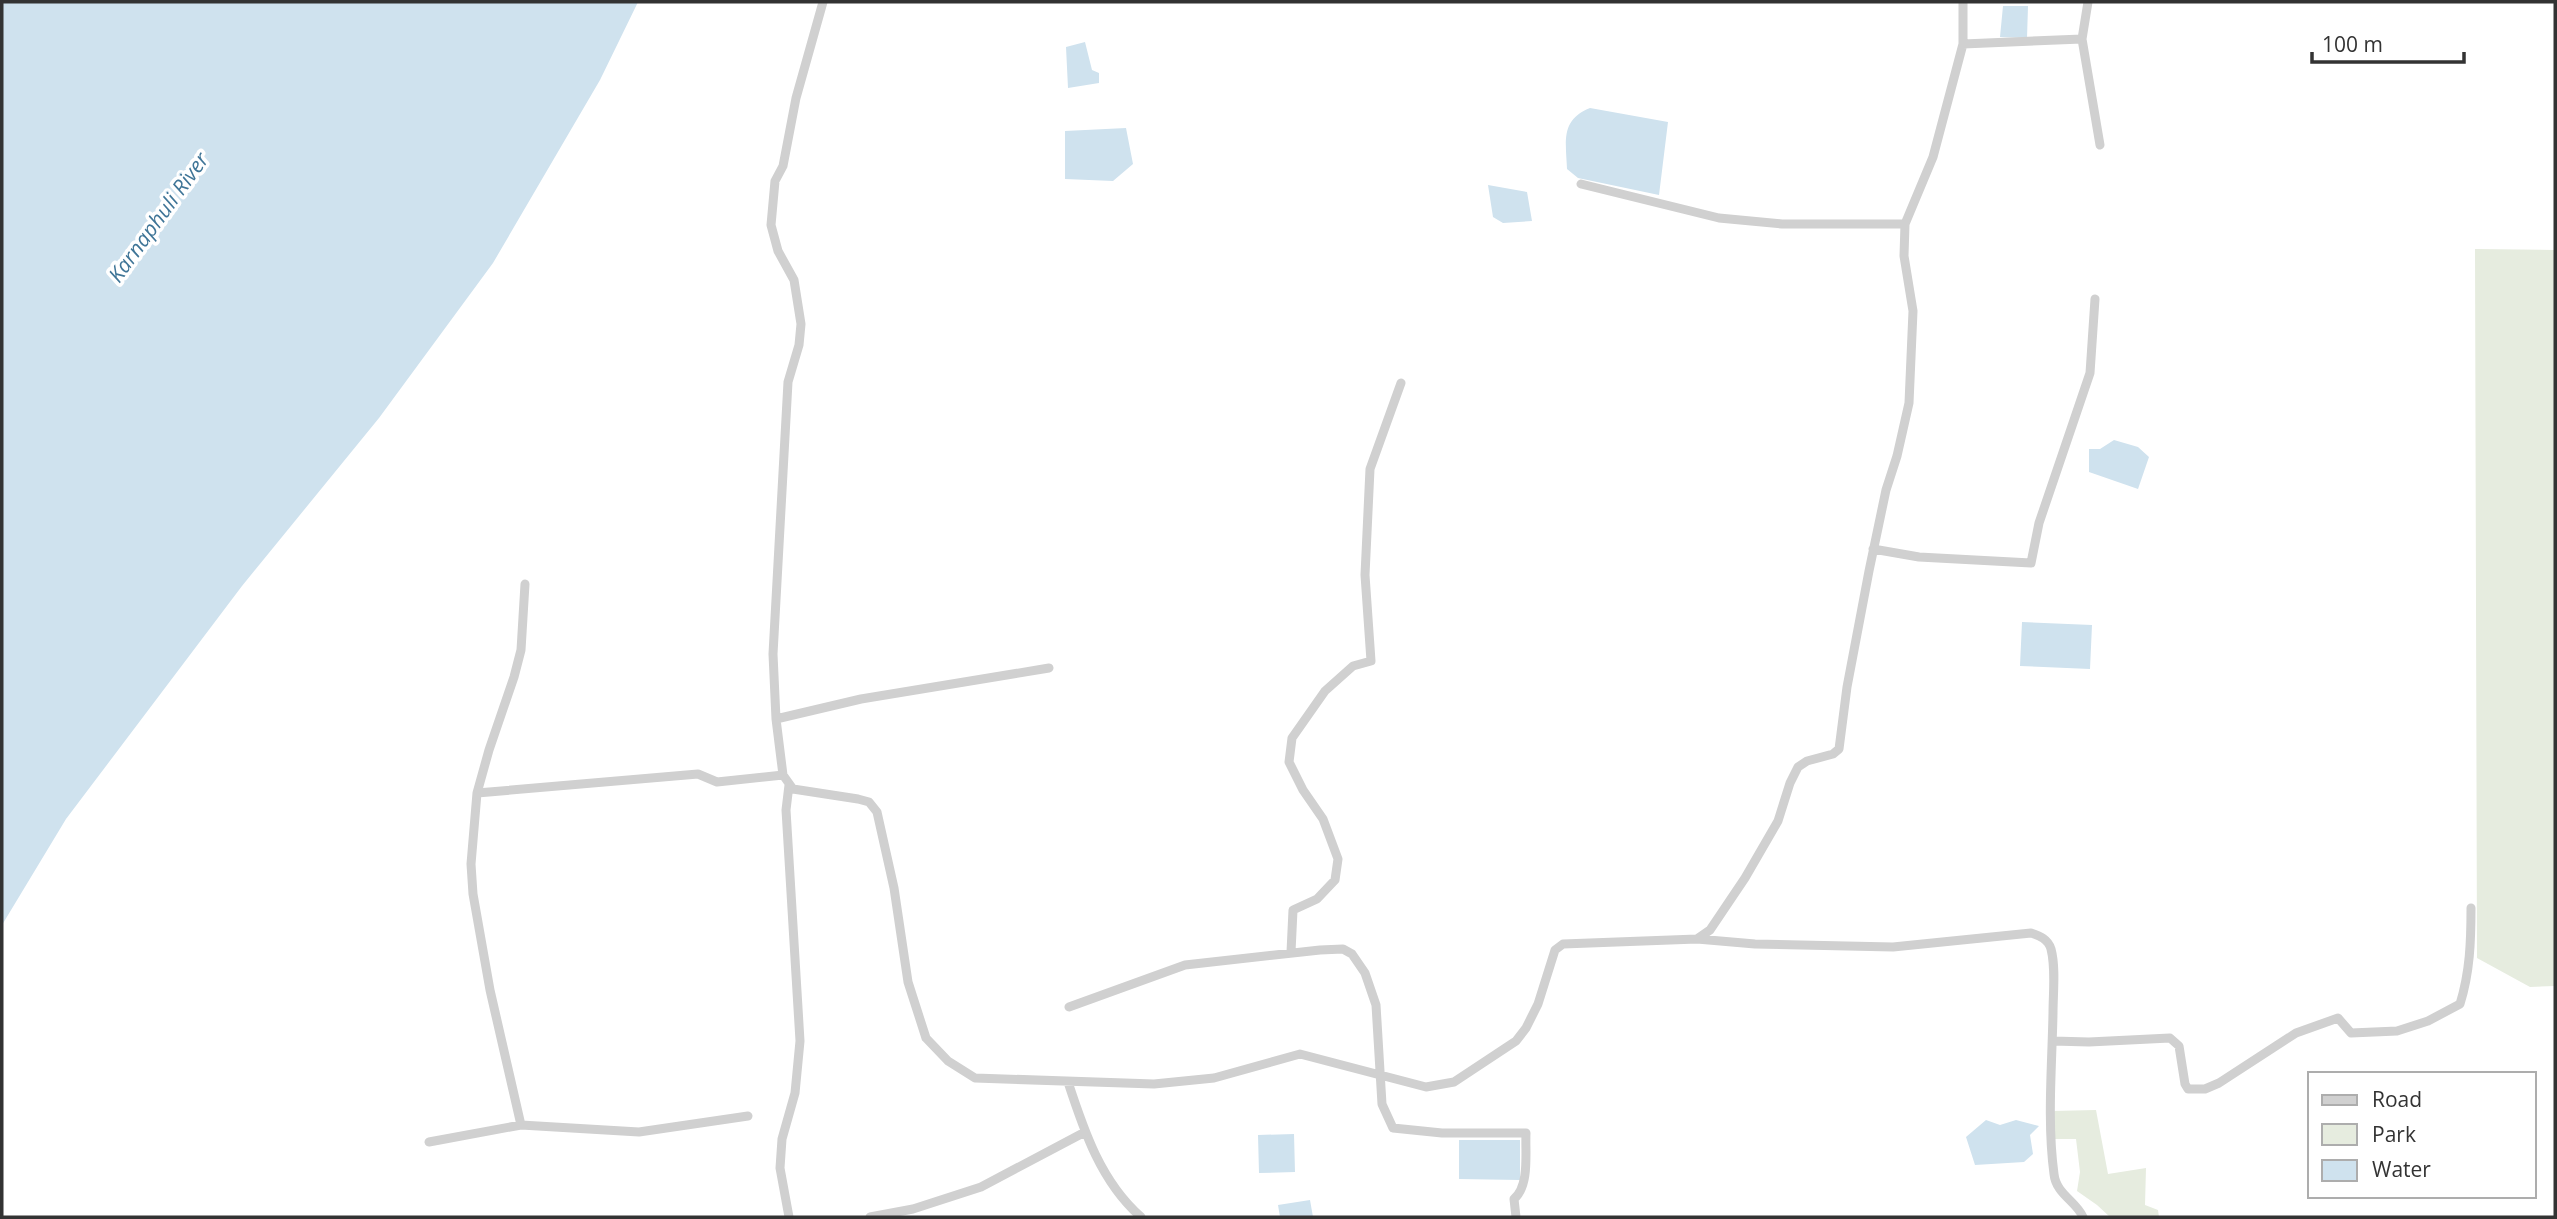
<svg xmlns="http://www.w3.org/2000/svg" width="2557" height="1219" font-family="'Open Sans',sans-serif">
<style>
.green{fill:#e6ecdf}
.water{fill:#cfe2ee}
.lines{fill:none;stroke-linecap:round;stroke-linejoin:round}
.minor{stroke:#d0d0d0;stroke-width:9}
.labels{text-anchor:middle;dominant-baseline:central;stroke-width:7;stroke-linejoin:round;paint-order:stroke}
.water-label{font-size:21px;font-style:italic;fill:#3f7597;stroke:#fff}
</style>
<rect width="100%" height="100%" fill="#fff"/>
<!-- green -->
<path class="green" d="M2475 249 2555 250V986L2530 987 2477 958Z
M2096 1110 2108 1174 2146 1168 2145 1205 2158 1210 2159 1217H2110L2097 1205 2077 1191 2080 1172 2076 1139H2052V1111Z"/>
<!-- water -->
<path class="water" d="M2 2H638L600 80 493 263 379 418 242 586 66 819 2 925Z
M2003 6H2028L2027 38 2000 37Z
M1085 42 1092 70 1099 73V83L1068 88 1066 47Z
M1590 108 1668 122 1659 195 1578 178 1567 169C1566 142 1560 120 1590 108Z
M1126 128 1133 164 1113 181 1065 179V131Z
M1488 185 1527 192 1532 221 1503 223 1493 217Z
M2114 440 2138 447 2149 457 2138 489 2089 472V449H2100Z
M2022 622 2092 625 2090 669 2020 666Z
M1986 1120 2000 1125 2016 1120 2039 1126 2030 1135 2033 1154 2024 1162 1975 1165 1966 1137Z
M1294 1134 1295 1172 1259 1173 1258 1135Z
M1459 1140H1520V1180L1459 1179Z
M1310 1200 1313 1217H1280L1278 1205Z"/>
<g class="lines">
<!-- minor -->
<path class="minor" d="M823 2 796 98 783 166 775 181 771 225 778 251 794 280 801 324 799 345 788 382 773 654 776 719 783 775 793 789 858 799 869 802 877 812 894 888 908 982 926 1038 948 1061 975 1078 1154 1084 1214 1078 1300 1054 1426 1087 1454 1082 1516 1041 1526 1028 1538 1004 1555 950 1563 944 1697 939 1755 944 1893 947 2031 933C2040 936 2048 939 2051 949 2056 968 2053 993 2053 1013 2052 1066 2047 1122 2054 1174 2056 1194 2076 1201 2083 1217
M2082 39 2100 145
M1963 44 2082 39 2088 2
M1581 184 1719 218 1782 224H1905L1933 157 1963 44V2
M1873 549 1919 557 2031 563 2039 523 2090 373 2095 299
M776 719 861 699 1049 668
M789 785 786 810 800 1041 795 1093 782 1139 780 1168 789 1217
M477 793 698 774 717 782 783 775
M1697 939 1710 930 1745 878 1778 821 1790 783 1798 767 1807 761 1833 754 1839 749 1847 687 1869 571 1886 490 1897 456 1909 403 1913 311 1904 256 1905 224
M1291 952 1293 910 1317 899 1335 880 1338 859 1323 819 1303 790 1289 762 1292 738 1325 691 1353 666 1371 661 1365 575 1370 469 1401 383
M1069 1007 1185 965 1320 950 1343 949 1352 954 1365 973 1376 1005 1382 1104 1393 1128 1442 1133H1526C1525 1153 1530 1185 1514 1199L1516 1217
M2053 1041 2089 1042 2170 1038 2179 1046 2185 1084 2188 1089H2205L2219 1083 2296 1033 2338 1018 2351 1033 2397 1031 2428 1021 2460 1004C2470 972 2471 941 2471 908
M1068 1082C1084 1131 1101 1182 1141 1217
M521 1125 490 990 473 894 471 864 477 793 489 750 514 677 521 650 525 584
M429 1142 521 1125 639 1132 748 1116
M870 1217 913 1209 981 1187 1085 1132"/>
</g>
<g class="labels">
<!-- water labels -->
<g class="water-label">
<text transform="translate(158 217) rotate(-54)">Karnaphuli River</text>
</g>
</g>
<!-- border -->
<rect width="2557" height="1219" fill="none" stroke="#333333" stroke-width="7"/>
<!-- legend -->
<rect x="2308" y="1072" width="228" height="126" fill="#ffffff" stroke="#adadad" stroke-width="2"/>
<rect x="2322" y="1095" width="35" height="10" fill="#d0d0d0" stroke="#adadad" stroke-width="2"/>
<text x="2372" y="1107" font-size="21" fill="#333333">Road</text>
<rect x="2322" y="1124" width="35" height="21" fill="#e6ecdf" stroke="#adadad" stroke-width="2"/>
<text x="2372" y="1142" font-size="21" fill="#333333">Park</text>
<rect x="2322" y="1160" width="35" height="21" fill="#cfe2ee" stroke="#adadad" stroke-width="2"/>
<text x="2372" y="1177" font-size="21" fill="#333333">Water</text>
<!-- scale -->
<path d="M2312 52v10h152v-10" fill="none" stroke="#333333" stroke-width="3.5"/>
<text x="2322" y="52" font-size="21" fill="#333333" stroke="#ffffff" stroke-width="5" paint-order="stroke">100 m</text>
</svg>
